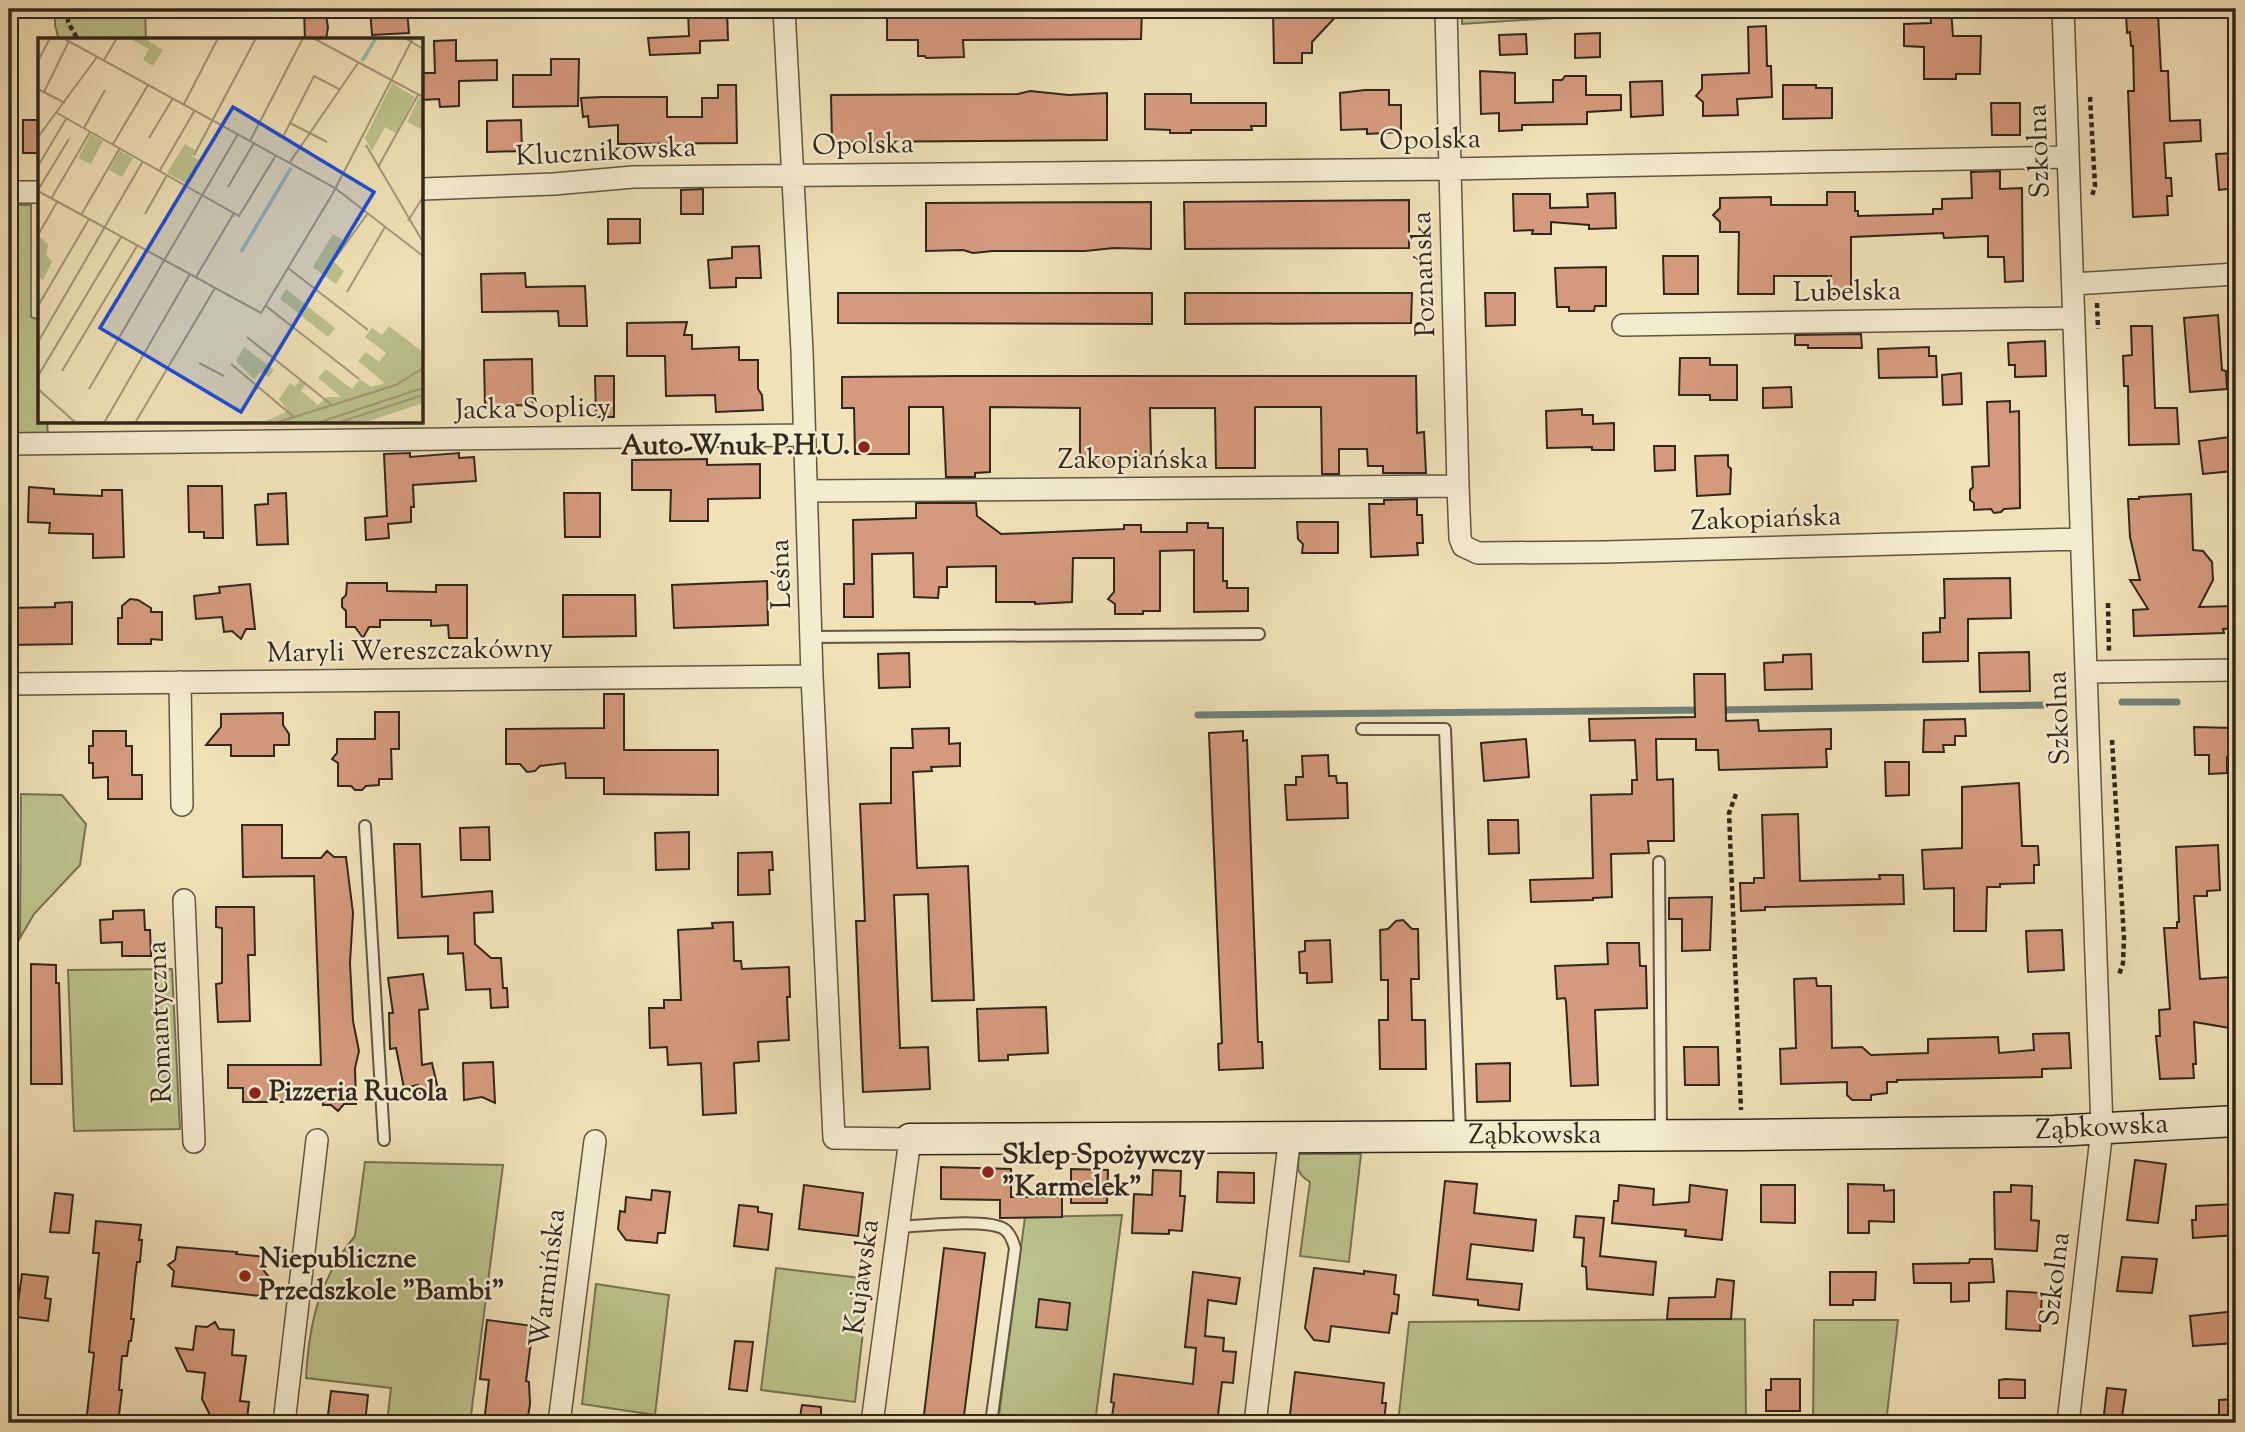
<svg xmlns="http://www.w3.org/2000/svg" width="2245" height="1432" font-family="'Sorts Mill Goudy',serif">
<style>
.green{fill:#bcc28c;stroke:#767454;stroke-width:2}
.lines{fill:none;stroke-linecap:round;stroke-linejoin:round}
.stream{stroke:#718078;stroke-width:7}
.building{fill:#d59a7d;stroke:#31271c;stroke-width:2}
.lane-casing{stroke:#615643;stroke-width:14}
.street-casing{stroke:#615643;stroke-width:24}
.secondary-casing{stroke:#31271c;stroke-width:33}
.path{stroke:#31271c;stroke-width:4.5;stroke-dasharray:5 3.5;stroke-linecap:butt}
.lane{stroke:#f5ecd0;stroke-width:10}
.street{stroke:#f5ecd0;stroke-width:21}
.secondary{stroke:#f5ecd0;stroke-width:30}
.poi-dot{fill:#8f2418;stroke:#f5ecd0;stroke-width:2.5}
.labels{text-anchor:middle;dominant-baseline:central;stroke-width:5;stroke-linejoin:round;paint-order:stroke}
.street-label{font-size:28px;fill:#31271c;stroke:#f5ecd0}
.poi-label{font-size:28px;font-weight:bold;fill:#31271c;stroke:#f5ecd0;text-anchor:start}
.inset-river{fill:none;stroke:#9bbcb5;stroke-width:3.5}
.inset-road{fill:none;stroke:#a49779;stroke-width:2}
.view{fill:#1d4ed8;fill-opacity:0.15;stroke:#1d4ed8;stroke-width:3.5}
.inset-edge{fill:none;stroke:#31271c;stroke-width:3.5}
</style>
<rect width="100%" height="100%" fill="#f0e1b7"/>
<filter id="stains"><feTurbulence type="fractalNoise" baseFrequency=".00286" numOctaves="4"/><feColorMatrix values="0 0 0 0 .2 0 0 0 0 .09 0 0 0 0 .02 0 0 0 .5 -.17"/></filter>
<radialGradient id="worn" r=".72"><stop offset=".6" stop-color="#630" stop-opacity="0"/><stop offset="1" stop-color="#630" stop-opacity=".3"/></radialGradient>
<!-- green -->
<path class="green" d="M55 9H145L146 40H59L55 25Z
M1462 9H1694L1462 24Z
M9 205H31V317L40 320V422H47L48 436 9 433Z
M21 794 62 795 86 824 80 865 34 914 20 938Z
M172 969 180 1129 74 1131 68 970Z
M1299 1154H1361L1349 1262 1300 1256 1310 1182C1297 1174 1297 1169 1299 1154Z
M365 1162 503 1165 470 1423H387L391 1388 306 1378C309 1323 319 1279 355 1236Z
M1122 1215 1095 1423H998L1025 1217Z
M776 1268 869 1279 855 1402 761 1390Z
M596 1284 669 1295 655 1415 582 1404Z
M1745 1319 1746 1423H1398L1409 1322Z
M1814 1320H1898L1886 1423H1813Z"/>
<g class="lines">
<!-- stream -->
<path class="stream" d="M2122 702H2177
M1717 710 2049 705
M1198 715 1701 710"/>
</g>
<!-- building -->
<path class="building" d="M370 9H407L409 33 372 35Z
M925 9H1142L1141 39 963 40 964 57 926 58 925 56H918V40H887V18L925 17Z
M1296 9H1343L1312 42V53H1302V63H1274L1273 11Z
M1930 9H1951L1953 36H1981L1980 74H1956V79H1924V47L1904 46V24L1931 23Z
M304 10H325L328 27 326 40H305Z
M727 10 728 40 700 41V53L650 55 648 38 689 36 688 11Z
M2158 13 2161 71H2168L2170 121 2200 120 2201 141 2164 143 2166 178H2171L2172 196H2167L2168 215 2133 217 2128 91H2134L2133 46H2131L2130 32 2127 33 2126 14Z
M1766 26 1767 66H1771L1772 97 1737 99 1738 115 1703 116V102L1696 96 1702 89V75L1749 73 1748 27Z
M1600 33V57L1575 58V34Z
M1526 34 1527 54 1500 55 1499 35Z
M456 40V61L497 60V80L459 81V106L440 107 439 99 422 100V73H435L434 41Z
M551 59H579L578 106 513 107V75H551Z
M1480 71 1515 73V103L1553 102V80H1562L1565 76H1586V95H1621V110L1587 112V124L1522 125V130L1499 131V113L1481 114Z
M1662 81 1663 115 1631 117 1630 82Z
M718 85H736L737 143 618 144V125L589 127 588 116 583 117 581 98 601 97H667V117H702V98H718Z
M1783 85H1816V88H1832V118L1783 119Z
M1365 90H1389V105H1401V132L1367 134V129L1341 130 1340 93Z
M1030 91 1069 95 1107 93V140L832 142 831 95 1018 94Z
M1145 94H1191V103H1266V126H1251L1252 130H1191V133H1170V130L1145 129Z
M1991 103H2020V135H1992Z
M23 120H40V153H23Z
M521 120 522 151 487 152V121Z
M2236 153V188L2219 190 2216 154Z
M2000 171V189L2022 188 2023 281 2005 282 2004 257H1988V236L1944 238 1943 233 1851 237V294H1831V276H1774V294H1738L1739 232H1720V222L1713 215 1720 208V198L1771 197V205H1827V192H1855V211H1858V216L1933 214V209H1942V199L1972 198 1971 172Z
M703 189V214H681V190Z
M1615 193 1616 228 1589 229V225L1551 222V234H1532L1533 230 1514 231 1513 194H1550V208L1588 207 1587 194Z
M1409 200V248L1185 249 1184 202Z
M1151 202V249L1114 248 1085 251H993L973 253 963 250 926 251V203Z
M608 219H640V243L608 244Z
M759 246 761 278H736V287L710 288 708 260 732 258V247Z
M1663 256H1698V294H1664Z
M1606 267V306H1595L1594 311H1569V307H1557L1555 268Z
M525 273 526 287 585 286 587 326H559L558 311 482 312 481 274Z
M838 293H1152V324L838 323Z
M1185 293H1412L1411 323 1188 324H1185Z
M1485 293H1515V325L1486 326Z
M2218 315 2222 370 2226 371 2227 389 2190 392 2184 318Z
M687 322 684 335H692V349L739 347V360H758V389L762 395 763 410 716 412 715 395 666 396 665 356H627V323Z
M2131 326H2152L2155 408H2177L2179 444 2129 445 2128 386H2124L2123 356 2132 355Z
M1861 334 1862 348H1808V345H1795V335Z
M2045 341 2046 376 2015 377V365H2009L2008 343Z
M1929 347V356H1936L1937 377 1879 378 1878 349Z
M1680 358H1710V365H1737V400H1710V395H1679Z
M532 359 533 405 485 406 484 360Z
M1961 373 1962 404 1943 405 1942 375Z
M595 376H614V417H596Z
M957 376H1416L1417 433 1424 432 1426 473H1383V466H1368L1367 449H1339V474H1322L1321 407H1255V468H1216L1215 408H1150L1151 456H1119V465L1080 466V408L990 407V472L975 473V477H946L943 407H909V454H855L854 408H842V377Z
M1791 387 1792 407 1763 408V388Z
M2010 401V412L2019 411 2020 508 2004 509 2001 512 1994 513 1991 509 1974 510V503L1970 500V490L1973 487 1972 467 1989 466 1987 402Z
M1582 409V415H1593V424L1614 423V450H1592V447L1547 448 1546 411Z
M2230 437 2233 471 2203 474 2199 441Z
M1654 446H1675V470L1655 471Z
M410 453V457L459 453V458L474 457 476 481 413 485 414 507H411V522L388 524 389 538 366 540 365 518 387 516 384 454Z
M1728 455V466L1731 469 1730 494 1697 496 1695 456Z
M707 459V465L760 464V498L708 499V521H670L671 490H632V460Z
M188 486H222L223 538H204V532H189Z
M29 487 54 489V494L102 496V490H122L124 557 93 558V534L49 533 50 523 28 522Z
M286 493 288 544 257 545 255 505 268 504V494Z
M564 493H600V537H565Z
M2191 494 2193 550 2203 551 2212 562 2213 580 2199 607 2234 606 2235 628 2223 629 2224 633 2134 636 2133 610 2148 609 2130 580H2140L2130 537 2128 499H2139V497Z
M1417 499V515H1422L1423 543H1417L1418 555 1371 557 1369 504H1384V500Z
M916 503H976L977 516 1001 534 1124 529V525H1141V532H1187V523H1208V528H1223V581H1227V588H1248V611L1194 612V550L1160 551V611H1143V614H1115V604L1108 599 1114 592V558H1073L1072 602 1035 604V602H996V566L947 567V587H939L938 598 914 597 913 553 872 554 873 617H844V584H854L853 520 916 518Z
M1297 522H1338V553H1302L1303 544 1298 539Z
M2010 578 2011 618 1968 619V661L1923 662V633L1940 632V618H1945L1944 579Z
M767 581 768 625 674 628 672 585Z
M347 583H387V591L436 592V585H467V638H449L448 625 431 626V620H380V627H369L363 638 355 627H346V611L342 607V599L346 595Z
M250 584 255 629H246L241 639 232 631 224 632 222 617 196 619 194 596 220 593 219 587Z
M563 595H635L636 636 563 637Z
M130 599 138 600 151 608V612H162V640L151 639V644H118V618H122V606Z
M72 602V644L9 645V608L55 607V603Z
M2029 652 2030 691 1980 692 1979 653Z
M909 653 910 687 879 688 878 654Z
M1811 654 1812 689 1765 690 1764 663 1783 662V655Z
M1694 674H1725L1726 721 1758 720 1759 731 1831 729V749H1826L1827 767 1719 770 1718 750H1696V739H1656L1657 780 1673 779 1674 841H1648L1649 853 1611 854 1612 897 1593 898V900L1531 902 1530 880 1593 878 1591 795 1632 794V780H1637L1635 740 1590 741 1589 719 1695 717Z
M604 694H624V750H718V795L604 794V778H566L565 763 540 766 535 771 527 772 520 764H506V729L604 728Z
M375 712H399V749H391L392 779H379V785L366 786 362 790H355L351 786H338V763L332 759 337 753V739H375Z
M283 713V725L289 734V745H274V756H231V745H206L221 727V714Z
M1965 719 1966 736H1955V745H1943L1944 752H1923L1924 720Z
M2194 727 2235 728 2236 757H2227V773L2209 774V755H2195Z
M949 728V744L960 743V766L931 767 932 771 913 772 917 868 968 866 974 1000 932 1001 928 894 894 895 900 1048 928 1047 930 1089 863 1092 856 921H865L860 804 891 803V748H913L912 729Z
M93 731H126V746H132V775H142V799H108V777L93 778V763H89V746H93Z
M1243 731V741L1247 740 1258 1042H1262L1263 1068 1219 1070 1218 1044 1222 1043 1209 733Z
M1526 739 1529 777 1484 781 1481 743Z
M1328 755 1329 776H1336L1337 783H1347L1348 818 1287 820 1285 785H1296V777H1303L1302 756Z
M1885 762H1909V795L1886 796Z
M2019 783 2022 846H2038L2039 865H2034V883L2000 884V887H1987L1986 931H1954V888L1924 889 1922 850 1962 848V787Z
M1798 814 1800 881 1880 879 1879 875H1903L1904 904 1765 907V910L1741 911 1740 883H1754V878H1764L1762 815Z
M1488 820H1518L1519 853 1489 854Z
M242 825H282V858H321L327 851 334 857H346L353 913 350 963 353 1021 359 1051 355 1068 356 1104H344L338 1111 331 1105H323L322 1088H287V1102H243V1088H228V1065H321L314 876 243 877Z
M489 827 490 860H461L460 828Z
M689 832V869L656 870 655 833Z
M394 844H420L422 897 492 891 493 912 474 913 475 944 491 958H501L503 988H507L508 1007 491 1008 490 989 466 990 463 953 448 954V936L398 938Z
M2218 845 2220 890 2207 891V896H2194L2200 979 2231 977 2232 988 2236 987V1029L2194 1022 2196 1064H2193L2194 1078 2160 1079 2156 1036H2160L2159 1010 2170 1009 2164 928H2177V922H2179L2176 847Z
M772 852 773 870H769L770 894 738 895V853Z
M1712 897 1710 950 1682 951V919H1669V898Z
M216 907H254L255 955H248L250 1021 218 1022 216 984 222 983V928L216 927Z
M144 910 145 930H150L151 956H122V942L101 943 100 920 113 919V911Z
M1403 920 1412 929H1418L1419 979H1411L1412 1020H1425L1426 1069H1380L1379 1020H1388V980H1381L1380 930 1388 929 1396 921Z
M733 922 734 961H741L742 969 789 967 790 997H787L789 1040 758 1042 759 1061 734 1063 736 1113 703 1115 701 1063 668 1065 667 1047 650 1048 649 1008H664V1000H681L678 930 713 928 712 923Z
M2062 930 2064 970 2028 972 2026 931Z
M1330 940 1332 982 1307 983V973H1300L1299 952 1305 951V941Z
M1607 943H1639L1640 966H1646L1647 1008 1595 1010 1598 1085 1571 1086 1566 1002 1565 998 1557 999 1555 966 1608 964Z
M31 964 56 965V983H59L62 1084H31Z
M423 974 428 1009 419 1010 422 1065 432 1063 438 1089 420 1093 418 1085 404 1088 396 1048 390 1049 389 1013H393L388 978Z
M1816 978 1817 986H1831L1832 1048 1862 1047 1871 1055 1928 1053V1039L1998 1037 1999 1053 2034 1050 2033 1034 2069 1033 2071 1068 2042 1069V1077L1897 1080V1082H1887V1093L1871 1095V1100H1852L1847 1095V1082L1781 1084 1780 1049 1796 1048 1794 979Z
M1046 1007 1048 1053 1008 1055V1060L979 1061 977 1009Z
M1684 1047H1718L1719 1085H1685Z
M493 1062 495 1103 482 1097 464 1100 463 1063Z
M1510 1063V1101L1477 1102 1476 1064Z
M2135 1160 2166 1164 2158 1223 2127 1220Z
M941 1167 1011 1169V1197H1062V1217L1000 1218V1200L941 1199Z
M1071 1169 1108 1170 1107 1203H1071Z
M1153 1170 1181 1171 1180 1196H1185L1182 1231 1169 1230V1234L1132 1233 1134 1194 1152 1195Z
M1218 1172 1254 1173V1203L1217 1202Z
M1445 1181 1477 1184 1474 1213 1536 1220 1533 1251 1471 1244 1467 1279 1522 1284 1519 1310 1478 1305V1300L1433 1295Z
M1848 1184 1884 1185V1191L1894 1190V1222L1869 1221V1233H1848Z
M804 1185 863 1193 858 1236 799 1229Z
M1619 1185 1654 1189 1653 1205 1689 1202 1690 1185 1727 1190 1722 1240 1685 1236 1686 1230 1612 1223 1614 1201H1618Z
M1761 1185H1795V1223L1761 1222Z
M2011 1185 2032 1186 2031 1220 2039 1221 2037 1251 1995 1249 1994 1192H2011Z
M652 1190 670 1192 665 1233H658L657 1243 626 1240 618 1229 620 1211 625 1212 626 1197 651 1200Z
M55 1193 73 1195 69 1233 50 1232Z
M2235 1204 2236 1235 2193 1238 2192 1220H2196V1206Z
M739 1205 758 1207V1212L772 1214 768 1250 734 1246Z
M1576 1216 1604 1218 1600 1256 1656 1262 1653 1295 1587 1289 1586 1267 1582 1266 1584 1238 1574 1237Z
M96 1221 141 1225 139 1240H142L140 1262H137L135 1277 131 1319H134L131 1341H129L127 1356H122L119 1390H122L118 1423H86L94 1353 89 1352 99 1253H93Z
M177 1247 237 1252 236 1254 265 1257 264 1271 269 1277 262 1282 260 1296 172 1286 174 1271 168 1265 175 1260Z
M944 1248 985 1253 963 1423H923Z
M2122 1257 2157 1259 2152 1293 2117 1291Z
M1970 1259H1992L1994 1282 1969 1283V1301L1951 1302V1283H1914L1913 1264 1969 1263Z
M1314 1268 1364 1274V1271L1396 1275 1394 1294 1399 1295 1397 1314 1392 1313 1389 1333 1331 1326 1329 1342 1314 1340 1305 1328Z
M1193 1272 1240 1278 1236 1304 1208 1300 1205 1336 1224 1338 1223 1351 1236 1352 1233 1383 1222 1382 1217 1423H1111L1114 1403 1111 1402 1114 1374 1193 1384 1196 1348 1185 1347Z
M1830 1272H1876L1875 1300H1853V1305H1830Z
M22 1274 48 1277 45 1298 51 1299 48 1321 16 1317Z
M1717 1279 1734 1281 1731 1319H1667L1669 1298 1715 1297Z
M2007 1291 2042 1293 2040 1331 2006 1329Z
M1039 1299 1070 1303 1067 1330 1036 1327Z
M2236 1311V1343L2193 1346 2190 1316Z
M487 1320 533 1326 526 1381 529 1382 530 1404 527 1423H484L489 1380 480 1379Z
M215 1322 219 1329 234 1330 232 1355 246 1356 240 1401 249 1402 247 1419 240 1418 238 1423H214L202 1399 205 1373 187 1371 176 1348 193 1350 196 1326 207 1327Z
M735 1341 753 1342 747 1391 729 1389Z
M1295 1372 1384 1383 1382 1403H1386L1384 1422 1289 1423Z
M1771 1379H1800V1411H1766V1390H1771Z
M2005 1379 2025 1380V1398H1999V1380Z
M2107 1388 2126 1390 2121 1423H2103Z
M331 1391 368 1395 365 1423H327Z
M2236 1399V1423H2219V1400Z
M802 1405 821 1407V1423H799Z"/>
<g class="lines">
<defs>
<path id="lane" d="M811 637 1259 634
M1362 729H1445L1460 1133
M365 826 384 1140
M1659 862 1661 1133
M898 1227C921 1226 986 1218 1004 1229 1010 1233 1013 1241 1015 1248L991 1423"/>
<path id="street" d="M784 9 802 351 812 676 834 1138 910 1139 872 1423
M1446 9 1458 486 1460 538 1463 546 1478 553 1605 552 2081 539
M2063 9 2102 1129 2068 1423
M422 189 554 184 633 177 1449 169 2068 157
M9 192H40
M2073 284 2236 274
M1623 325 2074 318
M9 444 805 435
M807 491 1458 486
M2086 672 2236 670
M180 682 182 805
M9 684 812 676
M184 900 194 1142
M284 1423 317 1140
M559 1423 595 1141
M1255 1423 1290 1136"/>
<g id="secondary">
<path id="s1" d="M910 1139 1742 1135 2054 1131 2236 1121"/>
</g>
</defs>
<!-- lane casing -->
<use href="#lane" class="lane-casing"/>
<!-- street casing -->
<use href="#street" class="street-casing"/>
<!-- secondary casing -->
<use href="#secondary" class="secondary-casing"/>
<!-- path -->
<path class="path" d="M68 9V22L78 40
M2090 97 2095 186 2092 196
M2097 303 2098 329
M2108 603 2109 651
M2112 740 2124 938 2123 963 2119 975
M1736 794 1729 813 1741 1110"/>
<!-- lane -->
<use href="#lane" class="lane"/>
<!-- street -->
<use href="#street" class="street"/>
<!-- secondary -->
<use href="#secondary" class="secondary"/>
</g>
<!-- markers -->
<g class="poi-dot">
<circle cx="864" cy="447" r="7"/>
<circle cx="255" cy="1093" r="7"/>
<circle cx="988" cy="1172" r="7"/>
<circle cx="245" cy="1276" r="7"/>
</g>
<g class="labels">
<!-- street labels -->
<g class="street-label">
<text transform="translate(1430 141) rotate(-1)">Opolska</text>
<text transform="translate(863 146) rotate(-1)">Opolska</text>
<text transform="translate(2040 151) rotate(-92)">Szkolna</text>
<text transform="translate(606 153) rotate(-3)">Klucznikowska</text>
<text transform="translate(1425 274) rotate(-92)">Poznańska</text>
<text transform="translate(1847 293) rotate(-1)">Lubelska</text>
<text transform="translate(533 410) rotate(-1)">Jacka Soplicy</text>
<text x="1133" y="461">Zakopiańska</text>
<text transform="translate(1766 520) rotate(-2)">Zakopiańska</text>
<text transform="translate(782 574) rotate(-92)">Leśna</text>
<text transform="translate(410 652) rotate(-1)">Maryli Wereszczakówny</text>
<text transform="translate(2060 718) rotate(-92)">Szkolna</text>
<text transform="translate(161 1022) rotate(-92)">Romantyczna</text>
<text stroke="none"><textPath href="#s1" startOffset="1192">Ząbkowska</textPath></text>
<text stroke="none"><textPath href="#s1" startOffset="625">Ząbkowska</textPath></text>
<text transform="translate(863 1277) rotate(-82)">Kujawska</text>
<text transform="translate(549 1278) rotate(-83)">Warmińska</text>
<text transform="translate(2056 1279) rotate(-83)">Szkolna</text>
</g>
<!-- poi labels -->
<g class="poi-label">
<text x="850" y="447" text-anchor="end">Auto-Wnuk P.H.U.</text>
<text x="269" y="1093">Pizzeria Rucola</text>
<text x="1002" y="1156">Sklep Spożywczy<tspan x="1002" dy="32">"Karmelek"</tspan></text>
<text x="259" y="1260">Niepubliczne<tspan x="259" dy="32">Przedszkole "Bambi"</tspan></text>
</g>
</g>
<!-- overview -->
<g transform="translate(38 38)">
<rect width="385" height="385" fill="#f0e1b7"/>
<path d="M90 0H105L113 5 111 11 114 5 125 12 115 28 105 22 111 11ZM354 45 377 59 358 95 347 89 334 113 327 100ZM381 59 385 61V92L369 84ZM53 96 65 103 53 126 40 120ZM147 106 157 112 154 118 163 124 151 147 129 135ZM82 113 95 120 84 139 71 132ZM295 196 305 202 294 222 306 233 298 246 275 229ZM2 199 10 206 8 217 14 223 5 242 0 239ZM248 251 297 290 290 299 242 261ZM351 288 385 314V365L325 385H223L250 373 241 361 252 345 257 349 262 342 268 346 263 353 280 367 289 359H303L280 340 288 331 314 351 322 341 333 349 347 345 320 323 328 314 341 324 348 315 327 299 334 290 344 297ZM206 309 236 332 231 339 222 334 216 341 198 323Z" fill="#bcc28c"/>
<path class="inset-river" d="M324 23 338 0M203 214 253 130"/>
<path class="inset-road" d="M25 0 297 150 385 218M275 0 385 59M367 0 385 11M66 22 79 0M0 23 12 0M0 51 27 65M6 54 31 3M146 66 180 0M19 75 201 178 238 117M252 85 289 104M46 90 67 52M246 97 276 38 301 51M0 99 59 19M111 100 135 60M212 103 265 0M75 106 110 47M328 107 385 204M156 117 218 0M252 124 320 25M0 128 28 81M340 129 380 57M122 132 157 72M190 149 216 105M0 152 31 101M0 153 223 275 295 155 375 0M13 161 52 94M107 176 129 137M43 177 82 110M370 183 385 159M0 197 19 164M296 222 330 175M250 230 330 292M158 239 196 175M309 254 347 189M0 268 51 181M228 268 321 341M209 299 294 367M0 304 105 123M161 325 186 338M193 326 256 379M24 333 99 208M0 338 83 199M0 351 38 385M51 351 200 96M66 385 152 236M97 385 177 250M237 385 358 347 385 330M279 385 385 350M299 385 385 357"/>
<path class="view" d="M195 69 336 154 203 374 62 290Z"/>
<rect width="385" height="385" class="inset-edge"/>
</g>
<!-- margin -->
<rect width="2245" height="1432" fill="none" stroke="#f0e1b7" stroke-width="35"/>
<rect x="10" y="10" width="2224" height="1411" fill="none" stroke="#31271c" stroke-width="3.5"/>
<rect x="18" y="18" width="2210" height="1397" fill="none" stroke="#31271c" stroke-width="2"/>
<rect width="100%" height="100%" filter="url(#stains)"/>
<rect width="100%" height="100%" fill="url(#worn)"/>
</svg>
